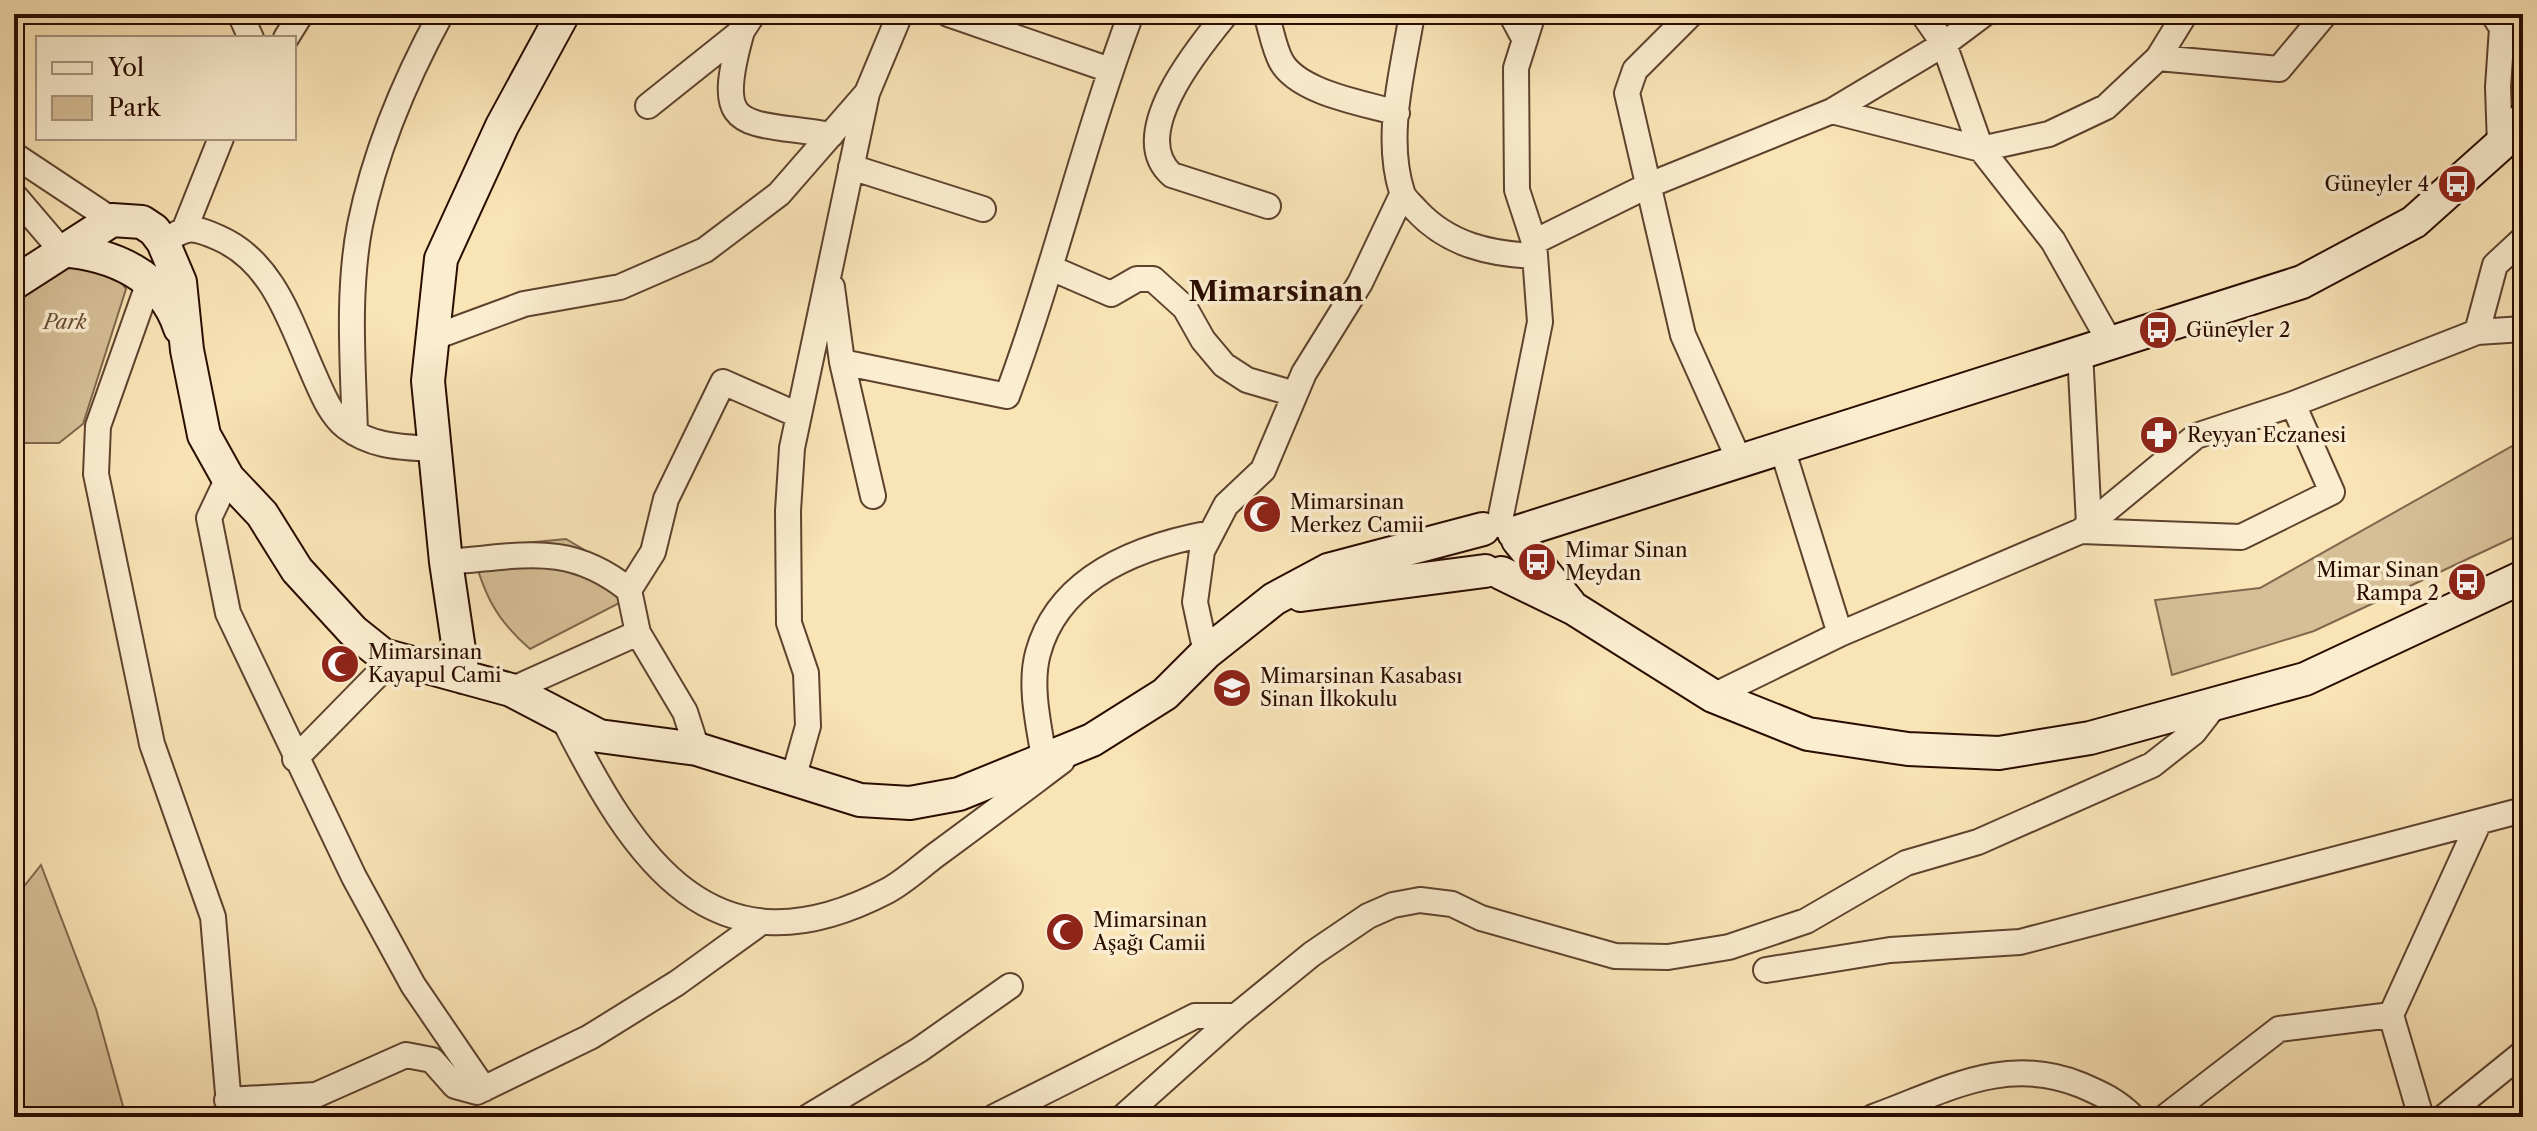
<svg xmlns="http://www.w3.org/2000/svg" width="2537" height="1131" font-family="'Libre Caslon Text',serif">
<style>
.green{fill:#d6bf97;stroke:#80664c;stroke-width:2}
.lines{fill:none;stroke-linecap:round;stroke-linejoin:round}
.street-casing{stroke:#5e422e;stroke-width:28}
.secondary-casing{stroke:#2a0c00;stroke-width:36}
.street{stroke:#fbedd0;stroke-width:24}
.secondary{stroke:#fbedd0;stroke-width:32}
.labels{text-anchor:middle;dominant-baseline:central;stroke-width:7;stroke-linejoin:round;paint-order:stroke}
.poi-label{font-size:20px;fill:#2a0c00;stroke:#fbedd0;text-anchor:start}
.park-label{font-size:20px;font-style:italic;fill:#664b35;stroke:#fbedd0}
.district-label{font-size:28px;font-weight:bold;fill:#2a0c00;stroke:#fbedd0}
</style>
<rect width="100%" height="100%" fill="#f9e4b6"/>
<filter id="stains"><feTurbulence type="fractalNoise" baseFrequency=".0025" numOctaves="4"/><feColorMatrix values="0 0 0 0 .2 0 0 0 0 .09 0 0 0 0 .02 0 0 0 .5 -.17"/></filter>
<radialGradient id="worn" r=".72"><stop offset=".6" stop-color="#630" stop-opacity="0"/><stop offset="1" stop-color="#630" stop-opacity=".3"/></radialGradient>
<!-- green -->
<path class="green" d="M103 255 126 289 83 424 59 443H14V300L47 268Z
M2523 440V533L2314 631 2172 675 2155 600 2260 588Z
M566 539 593 555 631 597 530 649C494 618 484 593 471 548Z
M41 865 96 1009 126 1117H14V899Z"/>
<g class="lines">
<defs>
<path id="street" d="M240 14 251 38
M948 14 1110 70
M1226 14C1198 48 1126 135 1172 175L1268 206
M1266 14C1271 29 1274 48 1281 61 1298 93 1364 103 1397 113
M1412 14C1403 70 1384 136 1402 192 1404 199 1412 205 1417 211 1449 245 1490 254 1535 256
M1511 14 1525 40
M1691 14 1635 70 1627 93 1683 335 1740 462
M1923 14 1944 44 1981 149 2053 241 2111 344
M2493 14 2502 28 2498 87 2500 145
M742 31C712 136 742 120 831 135
M286 38 301 14
M2158 58 2279 69 2325 14
M648 106 742 31 753 14
M1832 111 1981 149 2049 134 2106 107 2158 58 2185 14
M14 155 112 220
M851 167 983 209
M14 195 61 250
M185 228 221 138
M163 242C188 226 192 226 219 238 274 262 291 324 314 375 322 393 330 414 346 427 372 447 401 447 433 449
M1534 242 1647 186 1832 111 1944 44 1984 14
M1051 268 1111 294 1137 279H1153L1185 308 1203 340 1224 365 1247 380 1295 394
M149 282 98 426 96 474 152 744 213 917 230 1117
M832 287 842 362 873 496
M2477 332 2523 329
M432 338 524 304 620 287 705 250 779 194 867 93 900 14
M2080 352 2089 524
M842 362 1007 396C1054 270 1084 139 1131 14
M355 433C353 365 347 292 360 225 375 151 405 80 441 14
M1782 448 1840 634
M228 478 209 518 228 613 354 877 413 985 484 1089
M1499 525 1540 322 1534 242 1517 190 1516 68 1533 14
M2081 531 2196 436 2293 404 2477 332 2495 265 2523 239
M446 562C520 557 567 540 629 590
M1206 653 1195 602 1202 551 1226 505 1263 470 1304 373 1360 283 1402 195
M511 690 638 633
M1713 696 1840 634 2081 531 2241 537 2332 492 2293 404
M562 716C634 859 712 982 887 891 906 881 923 864 940 852 981 822 1022 791 1062 761
M697 749 685 712 638 633 629 590 653 552 666 499 723 382 798 415
M1044 758C1039 726 1029 686 1038 653 1059 576 1140 546 1211 533
M295 759 394 658
M793 779 808 726 806 673 789 623 788 511 792 448 867 93
M1766 970 1890 950 2020 942 2523 810
M227 1100 316 1095 406 1055 432 1060 455 1086 477 1092 590 1037 677 983 760 923
M808 1117 919 1050 1010 986
M994 1117 1195 1016H1236
M1123 1117 1236 1016 1312 954 1368 916 1393 905 1420 900 1452 904 1481 918 1615 956 1668 957 1729 947 1806 921 1906 863 1978 842 2152 765 2194 732 2218 701
M1873 1117C1945 1091 2005 1054 2081 1085 2102 1094 2117 1101 2133 1117
M2165 1117 2279 1029 2391 1015
M2421 1117 2391 1015 2479 822
M2444 1117 2523 1053"/>
<path id="secondary" d="M61 250C112 254 163 275 180 328
M14 283 112 220 142 222 154 230 163 242 180 282 187 350 204 435 228 478 262 514 297 570 353 631 383 655 511 690 599 736 697 749 860 800 910 803 959 794 1092 740 1165 694 1206 653 1274 599 1328 570 1483 529
M1514 533 2302 282 2414 222 2500 145 2523 119
M1518 540 1569 603
M1501 573 1573 608 1713 696 1808 734 1908 749 1999 753 2090 738 2305 679 2523 577
M1301 595 1485 571
M463 677 446 562 428 381 441 259 502 126 563 14"/>
</defs>
<!-- street casing -->
<use href="#street" class="street-casing"/>
<!-- secondary casing -->
<use href="#secondary" class="secondary-casing"/>
<!-- street -->
<use href="#street" class="street"/>
<!-- secondary -->
<use href="#secondary" class="secondary"/>
</g>
<!-- icons -->
<defs>
<symbol id="bus-disc" viewBox="-11 -11 22 22"><circle r="9.5" fill="#8f2418" stroke="#fbedd0"/><path d="M-5-6H5V4H4V6H2V4H-2V6H-4V4H-5ZM-3.5-4V0h7V-4ZM-3.5 1.2v1.5H-2V1.2ZM2 1.2v1.5H3.5V1.2Z" fill="#fff"/></symbol>
<symbol id="pharmacy-disc" viewBox="-11 -11 22 22"><circle r="9.5" fill="#8f2418" stroke="#fbedd0"/><path d="M-2-6h4v4h4v4h-4v4h-4v-4h-4v-4h4Z" fill="#fff"/></symbol>
<symbol id="mosque-disc" viewBox="-11 -11 22 22"><circle r="9.5" fill="#8f2418" stroke="#fbedd0"/><path d="M3.5-4.9A6 6 0 1 0 3.5 4.9A5 5 0 1 1 3.5-4.9Z" fill="#fff"/></symbol>
<symbol id="school-disc" viewBox="-11 -11 22 22"><circle r="9.5" fill="#8f2418" stroke="#fbedd0"/><path d="M0-5L7-2L0 1L-7-2ZM-4 1L0 2.5L4 1V4Q0 6-4 4Z" fill="#fff"/></symbol>
</defs>
<g fill-rule="evenodd">
<use href="#bus-disc" x="2435" y="162" width="44" height="44"/>
<use href="#bus-disc" x="2136" y="308" width="44" height="44"/>
<use href="#pharmacy-disc" x="2137" y="413" width="44" height="44"/>
<use href="#mosque-disc" x="1240" y="492" width="44" height="44"/>
<use href="#bus-disc" x="1515" y="540" width="44" height="44"/>
<use href="#bus-disc" x="2445" y="560" width="44" height="44"/>
<use href="#mosque-disc" x="318" y="642" width="44" height="44"/>
<use href="#school-disc" x="1210" y="666" width="44" height="44"/>
<use href="#mosque-disc" x="1043" y="910" width="44" height="44"/>
</g>
<g class="labels">
<!-- poi labels -->
<g class="poi-label">
<text x="2429" y="184" text-anchor="end">Güneyler 4</text>
<text x="2186" y="330">Güneyler 2</text>
<text x="2187" y="435">Reyyan Eczanesi</text>
<text x="1290" y="502">Mimarsinan<tspan x="1290" dy="23">Merkez Camii</tspan></text>
<text x="1565" y="550">Mimar Sinan<tspan x="1565" dy="23">Meydan</tspan></text>
<text x="2439" y="570" text-anchor="end">Mimar Sinan<tspan x="2439" dy="23">Rampa 2</tspan></text>
<text x="368" y="652">Mimarsinan<tspan x="368" dy="23">Kayapul Cami</tspan></text>
<text x="1260" y="676">Mimarsinan Kasabası<tspan x="1260" dy="23">Sinan İlkokulu</tspan></text>
<text x="1093" y="920">Mimarsinan<tspan x="1093" dy="23">Aşağı Camii</tspan></text>
</g>
<!-- park labels -->
<g class="park-label">
<text x="65" y="322">Park</text>
</g>
<!-- district labels -->
<g class="district-label">
<text x="1276" y="291">Mimarsinan</text>
</g>
</g>
<!-- margin -->
<rect width="2537" height="1131" fill="none" stroke="#f9e4b6" stroke-width="48"/>
<rect x="16" y="16" width="2505" height="1099" fill="none" stroke="#2a0c00" stroke-width="4"/>
<rect x="24" y="24" width="2489" height="1083" fill="none" stroke="#2a0c00" stroke-width="2"/>
<!-- legend -->
<rect x="36" y="36" width="260" height="104" fill="#fbedd0" stroke="#a7937d" stroke-width="2"/>
<rect x="52" y="62" width="40" height="12" fill="#fbedd0" stroke="#a7937d" stroke-width="2"/>
<text x="108" y="76" font-size="24" fill="#2a0c00">Yol</text>
<rect x="52" y="96" width="40" height="24" fill="#d6bf97" stroke="#a7937d" stroke-width="2"/>
<text x="108" y="116" font-size="24" fill="#2a0c00">Park</text>
<rect width="100%" height="100%" filter="url(#stains)"/>
<rect width="100%" height="100%" fill="url(#worn)"/>
</svg>
